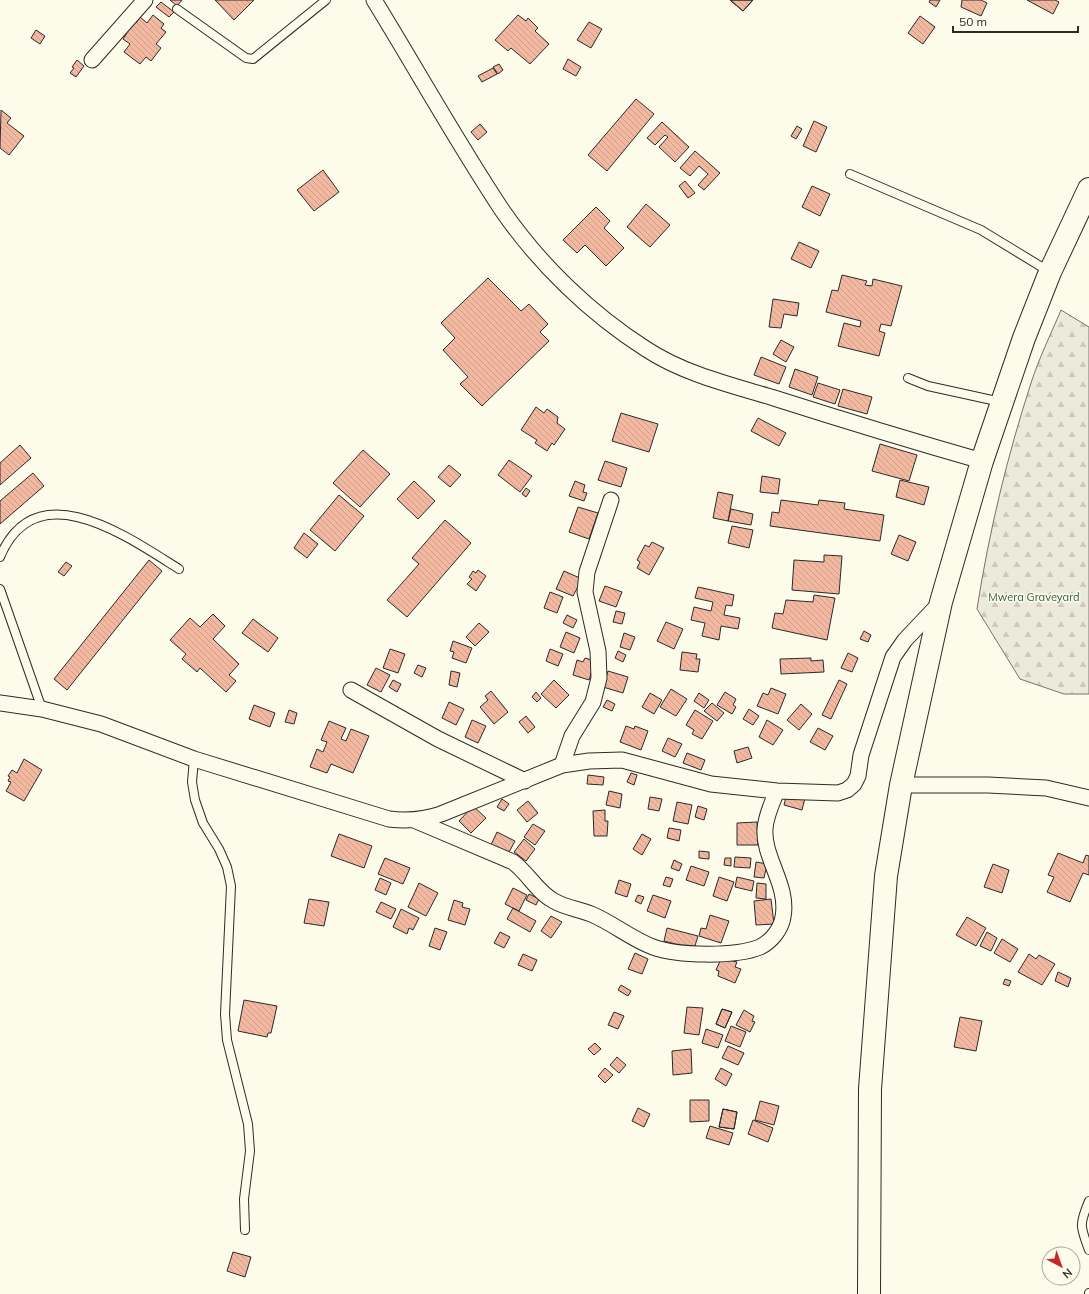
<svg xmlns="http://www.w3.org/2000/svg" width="1089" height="1294" font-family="Mulish,sans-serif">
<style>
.forest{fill:url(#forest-firs);stroke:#74746e}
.building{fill:url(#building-back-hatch);stroke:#2b2b2b}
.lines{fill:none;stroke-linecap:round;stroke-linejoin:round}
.service-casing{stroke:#2b2b2b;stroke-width:10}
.minor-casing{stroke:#2b2b2b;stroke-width:17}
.trunk-casing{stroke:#2b2b2b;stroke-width:24}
.service{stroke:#fdfbea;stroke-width:8}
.minor{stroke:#fdfbea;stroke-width:15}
.trunk{stroke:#fdfbea;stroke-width:22}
.labels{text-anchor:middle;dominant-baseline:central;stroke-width:3;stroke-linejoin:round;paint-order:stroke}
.park-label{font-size:11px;fill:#34623c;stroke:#fdfbea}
</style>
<defs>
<pattern id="forest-firs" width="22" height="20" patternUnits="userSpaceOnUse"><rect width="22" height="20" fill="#ecebdb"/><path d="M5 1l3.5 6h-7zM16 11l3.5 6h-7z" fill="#cbcabc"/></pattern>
<pattern id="building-back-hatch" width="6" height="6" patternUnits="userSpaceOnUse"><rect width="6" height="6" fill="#f2b8a0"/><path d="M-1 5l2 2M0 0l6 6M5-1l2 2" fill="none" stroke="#d09e8a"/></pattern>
</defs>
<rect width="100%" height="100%" fill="#fdfbea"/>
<!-- forest -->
<path class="forest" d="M1061 310 1089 327V694H1064L1020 679 977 609C989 532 1007 457 1031 383 1039 358 1051 334 1061 310Z"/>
<!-- building -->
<path class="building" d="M170 0H182L177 6Z
M215 0H254L234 20Z
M730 0H753L743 11Z
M730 0H753L743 11Z
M930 0H940L936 7 929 2Z
M962 0H981L987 3 981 16 961 7Z
M1027 0H1055L1059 2 1053 14Z
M161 2 174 12 169 17 156 7Z
M153 15 164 24 161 28 166 32 156 44 161 48 151 61 146 57 140 64 124 52 130 44 123 39 127 33 123 30 132 19 136 23 140 17 147 23Z
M518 15 526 21 528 18 538 28 535 31 549 44 530 64 511 48 508 51 495 40Z
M920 16 935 27 923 44 908 33Z
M589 22 602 29 591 48 577 40Z
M36 30 45 36 40 44 31 38Z
M568 59 581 67 576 76 563 69Z
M77 60 84 66 76 77 70 73 74 68 72 67Z
M499 64 503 70 498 74 493 67Z
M493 68 497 74 482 82 478 76Z
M636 99 654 114 607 171 588 155Z
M1 110 11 118 7 123 24 136 9 155 0 148Z
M814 121 827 127 816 152 803 146Z
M662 122 689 147 675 162 659 147 668 137 665 135 655 145 647 138Z
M480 124 487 132 478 140 471 132Z
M797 126 802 129 796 139 791 136Z
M695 151 720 173 704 190 698 185 708 174 699 166 690 176 680 168Z
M323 170 339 192 314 211 297 190Z
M685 181 695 193 688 198 679 186Z
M812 186 830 194 820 216 802 207Z
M646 204 670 225 650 247 627 227Z
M596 207 610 221 604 228 624 248 606 266 585 245 577 253 563 240Z
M799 242 819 251 811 268 791 259Z
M842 275 867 281 865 285 872 286 873 279 902 286 891 326 881 324 879 331 885 333 879 356 838 346 844 323 860 327 861 321 826 312 832 290 838 291Z
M488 278 521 311 529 304 548 324 540 332 549 341 482 406 460 384 468 377 443 350 455 338 441 323Z
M773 299 799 303 797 316 784 314 781 328 769 327Z
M781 340 794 347 786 362 773 354Z
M761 357 786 367 779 384 754 375Z
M795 369 818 377 812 395 789 387Z
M818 383 840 390 835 404 813 397Z
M843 389 872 397 867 414 838 406Z
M536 407 544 413 547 409 558 417 557 423 565 429 554 445 552 443 547 451 535 443 537 440 521 430Z
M621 413 658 424 649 452 612 441Z
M758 418 786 433 779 446 751 431Z
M880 444 917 455 909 481 872 471Z
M20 445 31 458 0 485V463Z
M363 450 390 474 360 507 333 483Z
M509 460 532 476 520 492 498 475Z
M605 461 627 468 621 487 598 480Z
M449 465 461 475 450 487 438 477Z
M33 473 44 486 0 524V501Z
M762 476 780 479 778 494 760 492Z
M900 480 929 487 924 505 896 497Z
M414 481 435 501 418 519 397 499Z
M575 481 585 485 583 492 587 493 584 501 569 496Z
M526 488 530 491 526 497 522 494Z
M718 492 733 495 728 521 713 518Z
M339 495 364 516 335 551 310 530Z
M781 500 818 505 819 500 845 503 844 509 884 515 880 541 770 526 772 512 779 513Z
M578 507 598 513 589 539 569 532Z
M731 509 753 514 751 525 728 521Z
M445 520 471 543 407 617 387 600 419 564 412 558Z
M732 526 753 530 749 548 728 543Z
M304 533 318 544 307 558 294 548Z
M899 535 916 542 908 561 891 554Z
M652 542 664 548 649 575 637 568 640 562 637 560 645 545 649 547Z
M824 555 842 556 839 594 792 590 794 560 824 562Z
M149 560 162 571 67 690 54 679Z
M66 562 72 566 64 576 58 572Z
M478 570 486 576 476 591 467 584 472 579 469 577 473 571 476 573Z
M564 571 582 579 573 596 556 589Z
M605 586 622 592 616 607 599 601Z
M698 587 734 595 732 606 726 605 724 615 740 618 738 629 721 626 719 640 702 636 705 623 691 620 694 607 711 611 713 602 695 598Z
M550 592 563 597 557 613 544 608Z
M814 595 835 598 827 640 772 628 775 613 783 614 786 600 813 602Z
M616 611 625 613 622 624 613 622Z
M213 614 225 626 213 639 239 664 229 675 236 681 226 692 200 668 197 672 182 659 186 654 170 640 190 618 200 627Z
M567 615 577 620 573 628 563 623Z
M253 619 278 638 268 652 242 633Z
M666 622 683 629 674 649 657 641Z
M479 623 489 632 475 646 466 637Z
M864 631 871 635 868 642 860 639Z
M566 632 580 638 574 653 560 647Z
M624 633 635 637 630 650 620 647Z
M453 641 472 648 466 663 452 658 454 652 450 651Z
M390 649 405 654 398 673 383 668Z
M550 649 563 654 558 666 546 661Z
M618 651 626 655 623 662 615 658Z
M682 652 697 654 696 659H700L698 672 680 670Z
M848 653 858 658 852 672 841 668Z
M585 658 595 661 589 680 573 675 577 660 583 662Z
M811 658V661L823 660 824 672 781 674 780 659Z
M418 665 426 668 422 677 414 673Z
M376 668 390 675 381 692 367 685Z
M451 671 460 673 457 687 449 685Z
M608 671 628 677 623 693 603 687Z
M393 680 401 684 397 692 389 687Z
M554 680 569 695 556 708 541 694Z
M839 680 847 684 831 719 822 715Z
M771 688 786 694 778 714 757 706 763 693 768 695Z
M671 689 687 699 676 716 660 707Z
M491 691 508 712 494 724 480 707 488 700 485 696Z
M536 692 541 698 537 702 532 697Z
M725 692 736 699 733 705 736 707 732 714 717 705Z
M650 693 662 700 654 714 642 707Z
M699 693 709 700 704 708 694 701Z
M607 700 615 704 612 711 603 707Z
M449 702 464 709 456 725 442 718Z
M712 703 724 713 717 721 704 711Z
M801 704 812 714 799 730 787 720Z
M254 705 275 713 270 727 249 719Z
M749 709 759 716 753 725 743 719Z
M289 710 297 713 294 724 285 722Z
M695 710 713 721 702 739 692 734 694 730 686 725Z
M526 716 535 727 528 733 519 722Z
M472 720 486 726 478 743 465 737Z
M767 720 783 730 773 745 759 737Z
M329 721 346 728 341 739 346 741 351 729 369 736 353 773 331 764 327 773 310 767 317 749 323 752 327 742 321 740Z
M626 726 634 729 635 726 648 731 641 750 620 742Z
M818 728 833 736 825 750 810 742Z
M668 738 682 744 675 757 662 751Z
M748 747 752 758 737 763 734 751Z
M687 753 705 760 701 770 683 763Z
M24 759 42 770 24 801 6 791 11 782 8 781 10 777 8 776 12 770 17 773Z
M631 773 637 775 634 785 627 782Z
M588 775 604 777 603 785 587 784Z
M609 791 622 794 620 808 606 805Z
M787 793 805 798 802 810 784 805Z
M650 797 662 799 659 811 648 809Z
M502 799 509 804 504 811 497 807Z
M528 801 538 813 527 822 517 810Z
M677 802 692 805 688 824 673 821Z
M473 806 486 818 471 833 459 821Z
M698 806 707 809 704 820 695 817Z
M605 810V821H608L607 836H594L593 811Z
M757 822 758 845H737V823Z
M533 824 545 831 535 845 524 837Z
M669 828 681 830 679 841 667 838Z
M497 832 515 841 507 856 490 847Z
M339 834 372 846 364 868 331 856Z
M642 834 651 839 642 855 633 849Z
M524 839 535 849 526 861 514 852Z
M699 851 709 852V859L699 858Z
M1058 853 1083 863 1086 855 1089 856V875L1083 873 1070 902 1047 892 1054 877 1048 875Z
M735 857 751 858 750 868 734 867Z
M385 858 410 868 403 884 378 874Z
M725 858H731V866L724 865Z
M674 860 682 864 679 871 671 868Z
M756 862 767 864 764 878 754 877Z
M993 864 1009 870 1002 893 984 887Z
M691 866 709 872 704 886 686 880Z
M666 877 673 879 670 887 663 885Z
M719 877 734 882 727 901 713 896Z
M737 877 754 881 752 891 735 887Z
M380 878 391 883 386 895 375 890Z
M619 880 631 884 627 897 615 893Z
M419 883 438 893 426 916 408 907Z
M757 883 766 884V899L756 898Z
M513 888 527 895 519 911 505 904Z
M529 894 539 899 536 905 526 900Z
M638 895 644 897 641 904 635 901Z
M653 895 671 901 665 918 647 911Z
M309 899 329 902 324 926 304 923Z
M771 899 774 924 756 925 754 901Z
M454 900 463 903 462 907 470 909 465 925 448 920Z
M381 902 396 909 391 919 376 912Z
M513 908 536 921 530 932 507 919Z
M401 909 419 918 413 930 409 928 407 934 393 927Z
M710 915 729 921 721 943 699 936 701 928 706 929Z
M551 916 562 922 551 938 541 931Z
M967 917 986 928 976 946 956 935Z
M435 928 447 932 440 950 429 946Z
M667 928 698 936 694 949 664 941Z
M500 932 510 937 504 948 494 943Z
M987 932 997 938 991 951 980 946Z
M1002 939 1018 949 1010 962 994 953Z
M635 953 648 959 642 974 628 969Z
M523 954 537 960 532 971 518 965Z
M1029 954 1036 959 1039 955 1055 964 1042 985 1018 972Z
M721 959 726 962 727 959 737 962 735 967 741 969 735 983 718 976 719 971 716 970Z
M1058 972 1071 978 1068 987 1055 981Z
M1005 979 1011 981 1009 986 1003 984Z
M621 985 631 991 628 996 618 990Z
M244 1000 277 1006 271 1033H268L267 1037 238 1031Z
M687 1007 703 1008 699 1035 684 1033Z
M722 1009 732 1012 725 1028 716 1024Z
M722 1009 732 1012 725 1028 716 1024Z
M744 1010 754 1016 752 1021 755 1022 750 1032 736 1025Z
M614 1012 624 1016 618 1029 608 1025Z
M960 1017 982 1021 976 1051 954 1047Z
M731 1026 746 1032 740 1047 725 1041Z
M706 1029 723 1035 718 1048 702 1043Z
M595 1043 601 1049 594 1055 588 1049Z
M728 1046 744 1053 738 1065 722 1058Z
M691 1049 692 1073 673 1075 672 1051Z
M617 1057 626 1065 619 1073 610 1065Z
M605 1068 613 1075 605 1083 598 1076Z
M721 1068 732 1074 726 1086 715 1079Z
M690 1100H709V1121L690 1122Z
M760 1101 779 1106 774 1125 755 1120Z
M638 1108 650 1114 644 1127 632 1121Z
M723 1109 737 1112 734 1129 719 1127Z
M723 1109 737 1112 734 1129 719 1127Z
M753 1120 773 1128 768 1142 748 1134Z
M710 1126 733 1133 729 1145 706 1138Z
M233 1252 251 1257 245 1277 227 1271Z"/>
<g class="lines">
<defs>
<path id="service" d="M177 9 246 58 253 59 326 0
M850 174 981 230 1050 272
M908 378 928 386 1001 402
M0 557C36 471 128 537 179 569
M0 589 42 709
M194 759 192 782 195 800 203 823 219 849 227 867 231 886 225 1014 227 1040 248 1124 250 1151 244 1199 245 1230
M1089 1201C1079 1225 1080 1226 1089 1250
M1089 1294V1293"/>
<path id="minor" d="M374 0C417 70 457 142 502 210 539 264 591 314 646 349 684 374 731 385 774 398 843 420 912 441 982 461
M92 60 145 0
M351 690 438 739 525 781
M0 703 42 709 101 724 194 759 389 819C407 821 424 820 441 814L562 765 589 761 622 760 711 784 777 791 838 793 847 790 854 784 858 776 861 755 893 657 905 640 940 603
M562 765 572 736 593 702 599 678 598 651 585 592 587 572 611 500
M901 785H988L1046 788 1089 798
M414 820 513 862C528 873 538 893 554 901 566 908 579 909 591 914 613 923 631 939 653 947 677 956 736 957 760 947 772 941 781 929 783 917 789 885 763 858 765 829 766 815 772 803 777 791"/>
<path id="trunk" d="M869 1294 870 1089 886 876 901 785 941 602 982 461 1024 338 1050 272 1089 189"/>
</defs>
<!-- service casing -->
<use href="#service" class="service-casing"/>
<!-- minor casing -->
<use href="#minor" class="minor-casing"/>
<!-- trunk casing -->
<use href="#trunk" class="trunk-casing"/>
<!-- service -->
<use href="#service" class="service"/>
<!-- minor -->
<use href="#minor" class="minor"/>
<!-- trunk -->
<use href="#trunk" class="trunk"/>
</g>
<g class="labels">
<!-- park labels -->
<g class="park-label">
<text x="1034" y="597">Mwera Graveyard</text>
</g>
</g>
<!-- north arrow -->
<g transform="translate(1061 1266) rotate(139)"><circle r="19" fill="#fdfbea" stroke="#a9a89e"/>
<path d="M0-3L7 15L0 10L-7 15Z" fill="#c62828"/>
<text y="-6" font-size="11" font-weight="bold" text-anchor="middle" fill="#2b2b2b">N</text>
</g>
<!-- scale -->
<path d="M953 26v6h125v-6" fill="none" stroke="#2b2b2b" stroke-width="2"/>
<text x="959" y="26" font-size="12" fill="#2b2b2b" stroke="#fdfbea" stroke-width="3" paint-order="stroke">50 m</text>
</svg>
